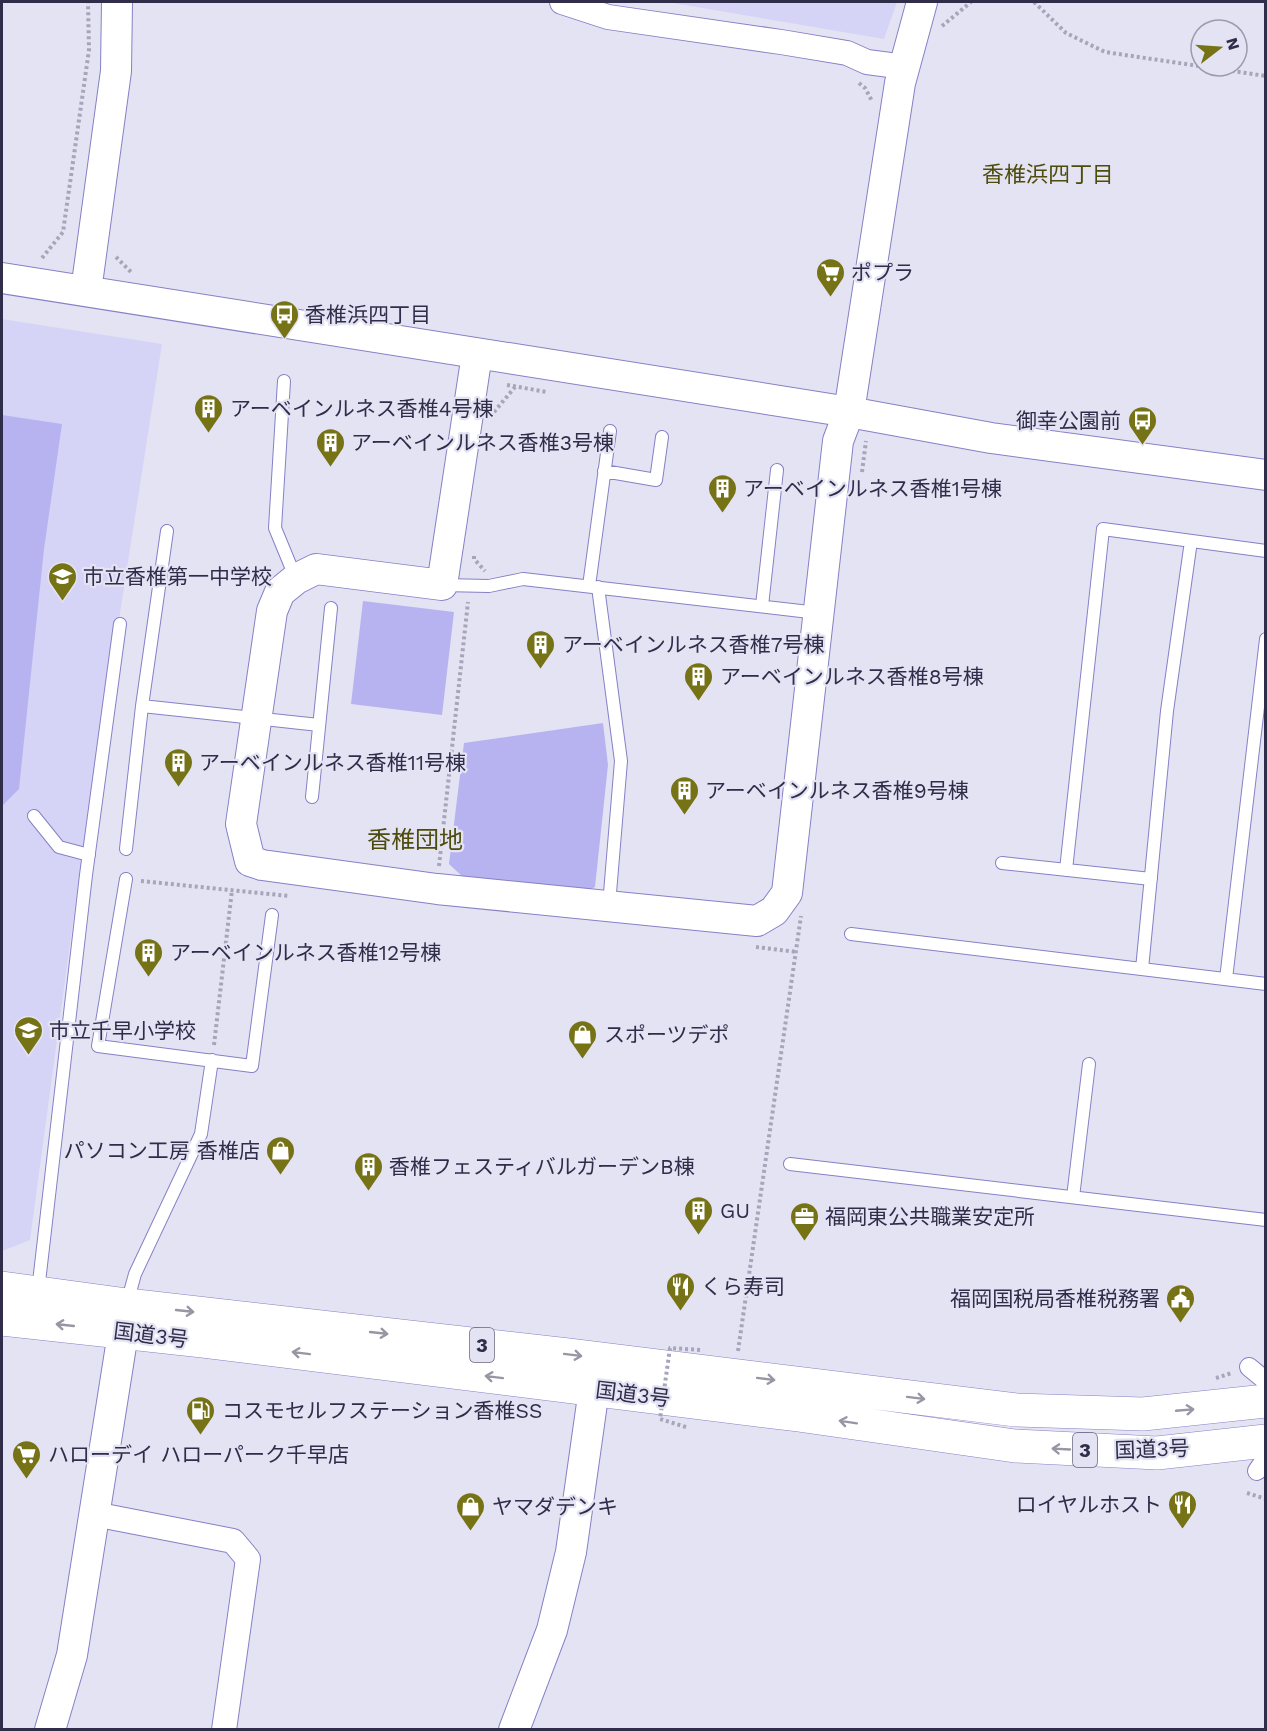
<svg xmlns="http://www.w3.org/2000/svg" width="1267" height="1731" font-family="'Work Sans','Noto Sans JP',sans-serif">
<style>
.built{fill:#d6d4f6}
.green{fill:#b6b3f0}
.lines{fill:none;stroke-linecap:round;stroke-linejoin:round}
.service-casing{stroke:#8680c6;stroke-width:14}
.pedestrian-casing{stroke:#8680c6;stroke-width:20}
.minor-casing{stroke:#8680c6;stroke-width:26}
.tertiary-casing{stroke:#8680c6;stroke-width:32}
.trunk-casing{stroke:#8680c6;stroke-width:34}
.path{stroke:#a7a5ba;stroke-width:4;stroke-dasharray:3 3;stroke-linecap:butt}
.service{stroke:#fff;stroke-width:12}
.pedestrian{stroke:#fff;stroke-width:18}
.minor{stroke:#fff;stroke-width:24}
.tertiary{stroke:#fff;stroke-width:30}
.trunk{stroke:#fff;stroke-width:33}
.path-bridge{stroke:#a7a5ba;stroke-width:4;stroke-dasharray:3 3;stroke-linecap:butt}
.oneway{stroke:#9796a4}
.labels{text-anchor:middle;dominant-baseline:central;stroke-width:4.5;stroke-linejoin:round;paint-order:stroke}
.shield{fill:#e4e3f3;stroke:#65647d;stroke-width:1.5}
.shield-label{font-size:20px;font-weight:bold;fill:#2f2d4a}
.poi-label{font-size:21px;fill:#2f2d4a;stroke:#e4e3f3;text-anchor:start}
.street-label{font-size:21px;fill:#2f2d4a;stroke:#e4e3f3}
.neighbourhood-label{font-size:22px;fill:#4e4c0d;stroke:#e4e3f3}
.quarter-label{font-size:24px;fill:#4e4c0d;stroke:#e4e3f3}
</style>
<rect width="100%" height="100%" fill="#e4e3f3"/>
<!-- built -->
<path class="built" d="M667 2H897L884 39Z
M2 319 162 344 80 870 30 1240 2 1251Z"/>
<!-- green -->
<path class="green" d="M2 415 62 424 44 549 19 789 2 806Z
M363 601 454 612 442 715 351 704Z
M603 723 608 765 595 887 582 894 464 878 449 864 464 743Z"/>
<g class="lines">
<defs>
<path id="service" d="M284 381 275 528 296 579
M604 471 656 480 662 437
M442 585 489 586 523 579 818 613
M589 586 610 431
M598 587 621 761 609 905
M762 606 777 470
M142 706 319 725
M312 797 331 608
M34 816 59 847 89 855
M126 849 142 706 167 531
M1002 863 1151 879
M1066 870 1103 529 1266 551
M126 879 98 1046 252 1066 272 915
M851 934 1266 984
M1142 969 1167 711 1191 541
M1226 979 1266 639
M790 1164 1266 1220
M1073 1197 1089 1064
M38 1291 86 875 120 624
M127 1303 135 1274 201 1134 212 1060"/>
<path id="pedestrian" d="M1249 1367 1266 1381
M1257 1471 1266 1458"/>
<path id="minor" d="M562 2 608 17 781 42 847 53 867 62 905 67
M94 1514 233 1541 248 1559 224 1730"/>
<path id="tertiary" d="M2 278 849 412 991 438 1266 475
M86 291 116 71 117 2
M477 354 442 585 316 569 296 579 280 592 272 611 241 824 250 861 262 865 437 889 757 921 774 911 787 893 838 441 849 412 900 83 922 2
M50 1730 72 1655 127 1308
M514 1730 552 1630 571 1552 594 1389"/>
<path id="trunk" d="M2 1288 127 1305 568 1355 1016 1410 1143 1414 1266 1401
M2 1319 203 1341 798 1415 1015 1446 1157 1453 1266 1441"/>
</defs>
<!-- service casing -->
<use href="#service" class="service-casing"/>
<!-- pedestrian casing -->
<use href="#pedestrian" class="pedestrian-casing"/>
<!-- minor casing -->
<use href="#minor" class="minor-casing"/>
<!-- tertiary casing -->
<use href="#tertiary" class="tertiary-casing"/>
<!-- trunk casing -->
<use href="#trunk" class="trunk-casing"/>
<!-- path -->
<path class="path" d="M1034 2 1066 33 1105 52 1266 76
M942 26 971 2
M859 83 865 88 872 101
M116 257 132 273
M42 258 63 232 89 50 88 2
M507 385 547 392
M494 412 515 387
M862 472 866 441
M474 556V559L485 571
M439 866 468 602
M141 881 289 896
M756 947 797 952
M214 1045 232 890
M738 1351 801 916
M1216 1378 1232 1373
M1247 1493 1266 1499"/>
<!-- service -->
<use href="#service" class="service"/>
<!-- pedestrian -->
<use href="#pedestrian" class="pedestrian"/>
<!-- minor -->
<use href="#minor" class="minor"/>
<!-- tertiary -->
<use href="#tertiary" class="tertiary"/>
<!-- trunk -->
<use href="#trunk" class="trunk"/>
<!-- path-bridge -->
<path class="path-bridge" d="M686 1427 660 1419 670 1348 701 1350"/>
</g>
<!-- one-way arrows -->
<defs><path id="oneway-shaft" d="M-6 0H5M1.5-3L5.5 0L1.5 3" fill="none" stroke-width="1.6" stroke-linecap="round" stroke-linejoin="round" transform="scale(1.5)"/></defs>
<g class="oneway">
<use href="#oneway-shaft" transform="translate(185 1311) rotate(6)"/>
<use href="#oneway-shaft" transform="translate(65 1325) rotate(-174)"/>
<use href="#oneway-shaft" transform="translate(379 1333) rotate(6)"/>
<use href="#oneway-shaft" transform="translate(301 1353) rotate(-173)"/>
<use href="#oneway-shaft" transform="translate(573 1355) rotate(7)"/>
<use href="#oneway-shaft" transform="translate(494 1377) rotate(-173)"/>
<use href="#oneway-shaft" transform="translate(766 1379) rotate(7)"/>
<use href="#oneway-shaft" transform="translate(916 1398) rotate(7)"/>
<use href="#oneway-shaft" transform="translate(1185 1410) rotate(-5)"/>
<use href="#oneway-shaft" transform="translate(848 1422) rotate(-171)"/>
<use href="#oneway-shaft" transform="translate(1061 1449) rotate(-177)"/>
</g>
<!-- icons -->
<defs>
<symbol id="supermarket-pin" viewBox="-11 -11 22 30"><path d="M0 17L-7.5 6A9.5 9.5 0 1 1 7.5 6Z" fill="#767216" stroke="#e4e3f3"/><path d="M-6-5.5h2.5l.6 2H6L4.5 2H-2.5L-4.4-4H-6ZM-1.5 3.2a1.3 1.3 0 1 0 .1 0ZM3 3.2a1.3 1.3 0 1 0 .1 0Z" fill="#fff"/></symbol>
<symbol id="bus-pin" viewBox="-11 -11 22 30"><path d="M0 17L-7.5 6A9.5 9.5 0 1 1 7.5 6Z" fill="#767216" stroke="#e4e3f3"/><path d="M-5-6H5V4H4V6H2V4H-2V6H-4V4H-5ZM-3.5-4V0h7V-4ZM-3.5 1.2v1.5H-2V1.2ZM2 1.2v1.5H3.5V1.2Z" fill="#fff"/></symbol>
<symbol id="building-pin" viewBox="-11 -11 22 30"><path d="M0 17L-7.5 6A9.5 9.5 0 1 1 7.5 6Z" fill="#767216" stroke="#e4e3f3"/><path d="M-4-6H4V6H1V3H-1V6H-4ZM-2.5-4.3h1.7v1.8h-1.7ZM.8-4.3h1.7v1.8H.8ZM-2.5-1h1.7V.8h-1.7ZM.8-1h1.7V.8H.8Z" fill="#fff"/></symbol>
<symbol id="school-pin" viewBox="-11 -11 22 30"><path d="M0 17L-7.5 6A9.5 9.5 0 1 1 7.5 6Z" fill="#767216" stroke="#e4e3f3"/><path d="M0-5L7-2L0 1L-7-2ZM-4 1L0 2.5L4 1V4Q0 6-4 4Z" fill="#fff"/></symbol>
<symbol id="shop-pin" viewBox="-11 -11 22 30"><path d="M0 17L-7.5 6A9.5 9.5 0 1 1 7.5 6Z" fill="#767216" stroke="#e4e3f3"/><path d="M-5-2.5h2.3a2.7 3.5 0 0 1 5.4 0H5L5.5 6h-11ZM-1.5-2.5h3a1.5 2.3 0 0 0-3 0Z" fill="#fff"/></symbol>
<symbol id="office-pin" viewBox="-11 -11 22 30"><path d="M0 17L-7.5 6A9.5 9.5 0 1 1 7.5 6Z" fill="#767216" stroke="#e4e3f3"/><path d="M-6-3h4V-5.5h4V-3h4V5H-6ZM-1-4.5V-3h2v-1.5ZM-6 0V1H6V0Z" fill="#fff"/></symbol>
<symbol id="restaurant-pin" viewBox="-11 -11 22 30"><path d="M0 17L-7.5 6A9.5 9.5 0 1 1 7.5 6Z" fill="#767216" stroke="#e4e3f3"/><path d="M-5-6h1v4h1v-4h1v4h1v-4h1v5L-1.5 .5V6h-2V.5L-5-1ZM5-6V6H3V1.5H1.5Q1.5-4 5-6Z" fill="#fff"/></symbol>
<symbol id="civic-pin" viewBox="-11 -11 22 30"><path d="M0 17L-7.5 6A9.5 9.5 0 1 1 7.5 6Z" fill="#767216" stroke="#e4e3f3"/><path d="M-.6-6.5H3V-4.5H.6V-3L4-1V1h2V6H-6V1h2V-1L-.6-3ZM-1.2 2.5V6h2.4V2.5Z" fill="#fff"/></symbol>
<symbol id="fuel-pin" viewBox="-11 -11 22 30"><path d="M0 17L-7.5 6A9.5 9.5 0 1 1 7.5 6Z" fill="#767216" stroke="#e4e3f3"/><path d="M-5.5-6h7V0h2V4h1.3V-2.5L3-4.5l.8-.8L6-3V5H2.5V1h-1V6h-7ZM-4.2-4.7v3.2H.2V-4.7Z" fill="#fff"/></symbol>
</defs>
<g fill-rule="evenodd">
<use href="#supermarket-pin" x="814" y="256" width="33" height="45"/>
<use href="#bus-pin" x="268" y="298" width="33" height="45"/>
<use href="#building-pin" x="192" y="392" width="33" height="45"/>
<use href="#bus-pin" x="1126" y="404" width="33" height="45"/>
<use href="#building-pin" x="314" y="426" width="33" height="45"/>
<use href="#building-pin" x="706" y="472" width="33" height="45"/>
<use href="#school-pin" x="46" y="560" width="33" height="45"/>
<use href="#building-pin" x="524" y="628" width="33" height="45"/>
<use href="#building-pin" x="682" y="660" width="33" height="45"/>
<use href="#building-pin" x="162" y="746" width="33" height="45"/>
<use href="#building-pin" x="668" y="774" width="33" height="45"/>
<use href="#building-pin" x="132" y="936" width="33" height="45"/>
<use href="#school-pin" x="12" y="1014" width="33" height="45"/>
<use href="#shop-pin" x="566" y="1018" width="33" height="45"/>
<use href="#shop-pin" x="264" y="1134" width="33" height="45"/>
<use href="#building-pin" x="352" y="1150" width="33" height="45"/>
<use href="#building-pin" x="682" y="1194" width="33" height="45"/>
<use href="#office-pin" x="788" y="1200" width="33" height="45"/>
<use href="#restaurant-pin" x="664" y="1270" width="33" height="45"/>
<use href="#civic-pin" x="1164" y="1282" width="33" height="45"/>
<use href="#fuel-pin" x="184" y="1394" width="33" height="45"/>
<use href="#supermarket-pin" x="10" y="1438" width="33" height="45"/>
<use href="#restaurant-pin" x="1166" y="1488" width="33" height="45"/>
<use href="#shop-pin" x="454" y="1490" width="33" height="45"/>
</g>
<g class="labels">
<!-- shield labels -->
<g class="shield">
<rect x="470" y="1328" width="24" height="34" rx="4.5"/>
<rect x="1073" y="1433" width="24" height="34" rx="4.5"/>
</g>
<g class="shield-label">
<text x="482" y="1345">3</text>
<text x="1085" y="1450">3</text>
</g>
<!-- poi labels -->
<g class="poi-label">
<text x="851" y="272">ポプラ</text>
<text x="305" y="314">香椎浜四丁目</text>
<text x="230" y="408">アーベインルネス香椎4号棟</text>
<text x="1121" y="420" text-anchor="end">御幸公園前</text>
<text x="351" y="442">アーベインルネス香椎3号棟</text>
<text x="743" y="488">アーベインルネス香椎1号棟</text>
<text x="83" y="576">市立香椎第一中学校</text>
<text x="562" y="644">アーベインルネス香椎7号棟</text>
<text x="720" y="676">アーベインルネス香椎8号棟</text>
<text x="199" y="762">アーベインルネス香椎11号棟</text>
<text x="705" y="790">アーベインルネス香椎9号棟</text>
<text x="170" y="952">アーベインルネス香椎12号棟</text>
<text x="49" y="1030">市立千早小学校</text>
<text x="604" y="1034">スポーツデポ</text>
<text x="260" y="1150" text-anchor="end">パソコン工房 香椎店</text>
<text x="389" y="1166">香椎フェスティバルガーデンB棟</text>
<text x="720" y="1210">GU</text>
<text x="825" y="1216">福岡東公共職業安定所</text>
<text x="701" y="1286">くら寿司</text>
<text x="1160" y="1298" text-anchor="end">福岡国税局香椎税務署</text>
<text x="222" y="1410">コスモセルフステーション香椎SS</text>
<text x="48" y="1454">ハローデイ ハローパーク千早店</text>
<text x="1162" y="1504" text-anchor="end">ロイヤルホスト</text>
<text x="492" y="1506">ヤマダデンキ</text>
</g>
<!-- street labels -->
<g class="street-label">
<text transform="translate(151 1335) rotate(7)">国道3号</text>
<text transform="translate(633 1394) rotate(7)">国道3号</text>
<text transform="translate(1152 1449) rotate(-2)">国道3号</text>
</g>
<!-- neighbourhood labels -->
<g class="neighbourhood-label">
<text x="1048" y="174">香椎浜四丁目</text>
</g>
<!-- quarter labels -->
<g class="quarter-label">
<text x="415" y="840">香椎団地</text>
</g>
</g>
<!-- border -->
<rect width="1267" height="1731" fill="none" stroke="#2f2d4a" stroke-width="6"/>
<!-- north arrow -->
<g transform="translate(1219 48) rotate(73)"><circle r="28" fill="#e4e3f3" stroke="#9c9aaf" stroke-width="1.5"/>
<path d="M0-4.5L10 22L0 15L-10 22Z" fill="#767216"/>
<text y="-9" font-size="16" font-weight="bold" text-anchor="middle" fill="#2f2d4a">N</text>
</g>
</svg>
